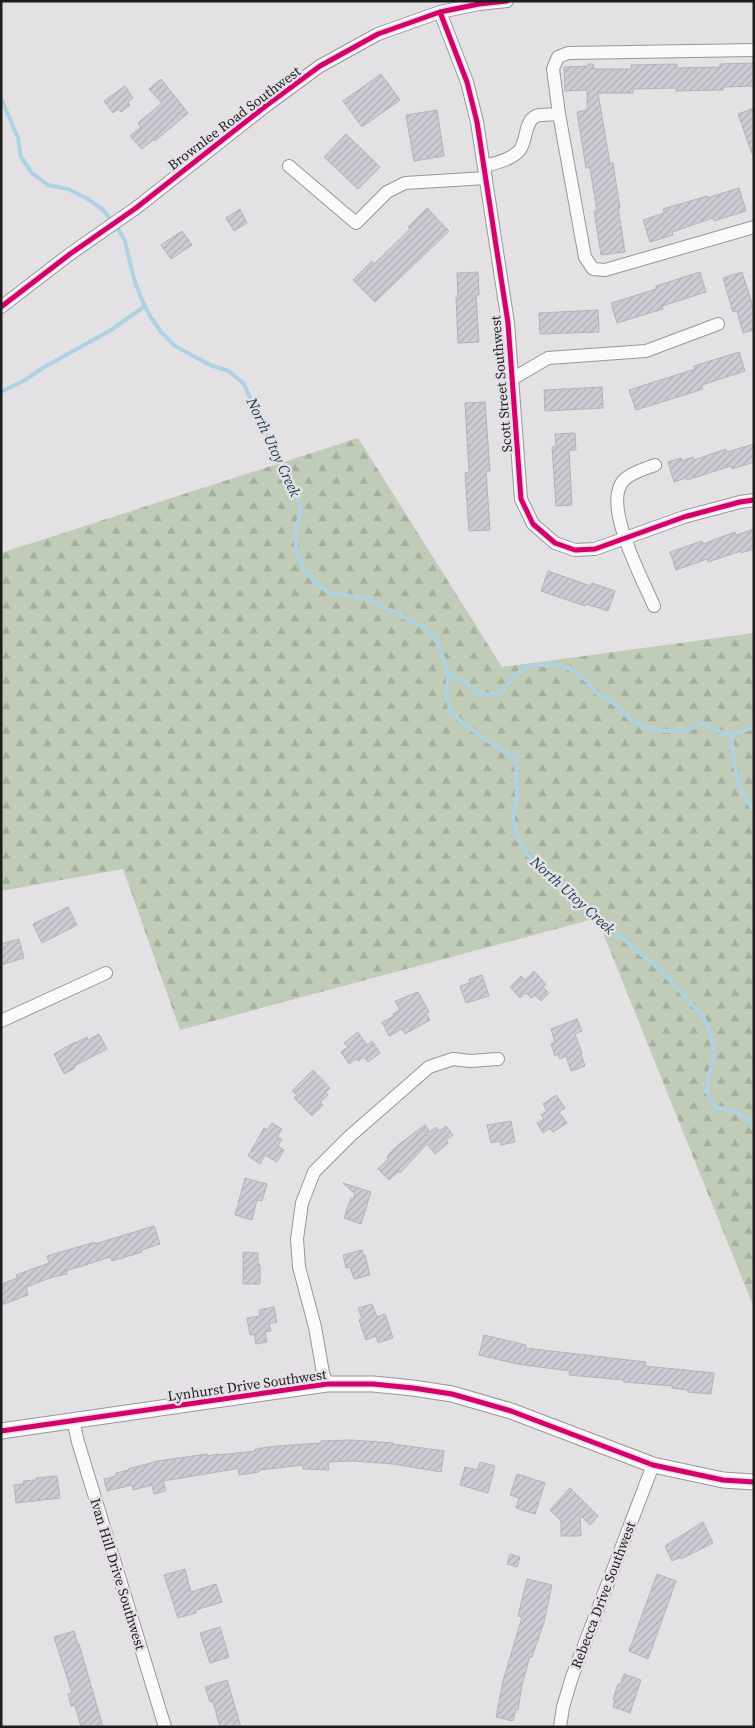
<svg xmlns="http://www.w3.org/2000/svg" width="755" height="1728" font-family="'Source Serif 4',serif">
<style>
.forest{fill:url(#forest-firs)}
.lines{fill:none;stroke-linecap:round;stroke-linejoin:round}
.stream{stroke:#afd2e3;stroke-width:4}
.building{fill:url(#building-hatch);stroke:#b4b3b5}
.minor-casing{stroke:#989699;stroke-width:14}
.tertiary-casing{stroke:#989699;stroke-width:17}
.minor{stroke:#fbfafb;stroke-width:12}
.tertiary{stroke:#fbfafb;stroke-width:15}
.cycleway-casing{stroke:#e4e0e5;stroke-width:8}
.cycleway{stroke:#d6006c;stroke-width:5}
.labels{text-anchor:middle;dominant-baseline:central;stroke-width:5;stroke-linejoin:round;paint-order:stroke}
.street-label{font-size:14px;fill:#1e1d1e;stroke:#e4e0e5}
.water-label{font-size:15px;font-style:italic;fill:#123d4e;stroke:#e4e0e5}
</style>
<defs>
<pattern id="forest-firs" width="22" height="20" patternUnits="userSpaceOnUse" patternTransform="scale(1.25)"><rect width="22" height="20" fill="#c0ccb7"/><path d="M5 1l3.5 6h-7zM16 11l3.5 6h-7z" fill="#a5af9d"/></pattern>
<pattern id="building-hatch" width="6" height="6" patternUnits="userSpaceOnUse" patternTransform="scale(1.25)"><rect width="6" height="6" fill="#cdccd5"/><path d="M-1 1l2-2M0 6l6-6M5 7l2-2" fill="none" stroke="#b0afb6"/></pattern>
</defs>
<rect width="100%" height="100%" fill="#e3e1e4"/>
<!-- forest -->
<path class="forest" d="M358 438 502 667 754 633V1308L597 918 180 1030 123 869 1 891V553Z"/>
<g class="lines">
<!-- stream -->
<path class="stream" d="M1 98 18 138 21 157 32 173 48 185 68 189 86 198 102 209 115 224 125 241 134 279 141 298 150 316 161 332 175 346 210 365 229 371 244 384 268 438 296 491 301 510 296 529V549L303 567 315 583 332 594 351 596 370 600 423 627 437 642 449 674 446 694 451 713 483 738 516 758 517 798 513 818 517 837 527 854 540 869 661 971 702 1015 710 1032 714 1052 706 1090 715 1107C729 1110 745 1113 754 1126
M1 392 25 380 41 369 111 330 145 306
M449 674 467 683 482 695 502 693 513 676 530 666 549 664 569 668 585 679 598 694 615 704 629 718 647 728 666 731H686L704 723C724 736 733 738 754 726
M731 734C734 762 736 788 754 811"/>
</g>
<!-- building -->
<path class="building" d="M754 63V86L723 87V90L676 91V88L633 89V93H598L610 163H613L620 208H618L625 252 601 255 594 211H597L590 168H586L577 112 587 110V90L565 91 564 67 588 66V64H593L594 69H631V65L677 64V68L720 67V64Z
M381 74 400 100 362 127 343 101Z
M161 79 188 113 155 141 154 139 142 149 130 136 141 127 138 123 162 103 149 89Z
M125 86 133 98 128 102 130 105 121 112 118 109 113 113 104 101Z
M754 108V154H752L738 114Z
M437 110 444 156 414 161 406 115Z
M346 134 380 167 358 189 324 157Z
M739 188 746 211 714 221 713 218 672 232 673 235 650 242 643 220 664 213 663 209 707 196V198Z
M427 208 449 231 375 302 353 280 372 261 374 264 410 229 408 227Z
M240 209 247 223 234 231 226 218Z
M182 231 192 245 171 259 161 245Z
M478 272 479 295H476L479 342 458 343 456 297 458 296 457 273Z
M700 272 706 292 662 306 663 309 617 323 611 303 656 289V286Z
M742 272 754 310V330L743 333 737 311 733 312 723 278Z
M598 310 599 332 540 334 539 313Z
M739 352 745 371 702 385 703 389 636 410 629 390 695 369 694 366Z
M602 387 603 408 545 411 544 390Z
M485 402 490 471H486L490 530 469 531 465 473 469 472 465 403Z
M575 433 576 450H569L572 505 556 506 552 447 556 446 555 434Z
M754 444V462L732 469 731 466 687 480 686 478 674 482 668 462 681 458 682 461 693 457 694 460 726 449 727 452Z
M754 529V549L741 553V551L708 562 707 559 676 570 670 552 702 541 703 544 735 532 736 535Z
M548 571 591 586 592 583 615 591 608 611 586 604 585 606 541 591Z
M68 907 77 925 42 943 33 924Z
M19 939 24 958 1 965V944Z
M534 971 546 984 543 987 549 993 541 1001 535 995 531 998 526 993 520 998 510 987 521 976 525 980Z
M482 975 489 996 466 1003 460 986 470 983 469 979Z
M418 992 429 1012 426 1013 430 1020 405 1034 402 1029 389 1036 382 1022 394 1016 393 1014 400 1010 395 1001Z
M577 1019 582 1031 575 1034 582 1053 581 1054 585 1066 571 1071 566 1056 560 1059 558 1054 555 1056 551 1044 554 1043V1039L551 1029Z
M358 1032 367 1045 372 1041 380 1053 368 1062 364 1057 358 1061 356 1059 349 1064 341 1052 348 1047 344 1043Z
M99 1034 107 1049 74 1066 75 1068 64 1074 54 1054 75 1042V1043L87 1037 88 1040Z
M313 1070 330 1088 325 1093 328 1095 320 1102 323 1105 312 1116 294 1098 297 1095 292 1091Z
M556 1095 565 1108 559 1112 567 1123 553 1132 550 1128 543 1133 537 1123 544 1119 541 1115 547 1111 543 1104Z
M511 1121 515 1142 501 1145 500 1141 491 1143 487 1125Z
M272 1123 282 1129 277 1137 282 1139 278 1146 284 1150 277 1162 265 1155 260 1164 248 1156 264 1128 267 1130Z
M425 1125 430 1132 436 1127 439 1131 446 1126 453 1135 446 1140 448 1143 435 1154 427 1144 400 1173 399 1171 389 1180 378 1169 388 1159 387 1157 390 1153 398 1145Z
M245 1178 267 1184 262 1201 257 1200 252 1220 235 1215Z
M343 1183 371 1192 361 1224 344 1218 351 1198 353 1199 355 1194Z
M154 1226 160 1244 141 1250 142 1252 112 1261 110 1257 66 1271 67 1274 53 1277 26 1287 28 1295 1 1305V1284L18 1278 16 1275 49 1263 47 1256 95 1242V1244Z
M362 1250 363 1255H365L370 1275 354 1279 350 1267 346 1268 343 1255Z
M243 1252 258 1253V1264H260V1284H243Z
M372 1304 377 1317 385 1314 393 1338 378 1343 376 1336 366 1340 359 1320 362 1319 358 1308Z
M274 1307 277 1322 269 1324 271 1331 265 1332 267 1342 256 1344 254 1334 250 1335 247 1318 260 1316 259 1310Z
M484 1335 526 1345 525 1348 646 1362 645 1366 714 1373 711 1394 688 1392V1390L672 1388 673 1386 624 1382V1380L569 1375 570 1371 517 1364 479 1355Z
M351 1440 393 1443V1444L444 1451 441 1472 393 1464 353 1461 328 1462 329 1470 303 1469V1465L259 1470V1472L239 1475 238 1468 235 1469 163 1481 166 1491 154 1494 152 1485 133 1490 132 1485 107 1491 104 1479 116 1476V1473L129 1470 128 1469 158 1461 207 1454V1456L219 1454V1455L255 1451V1449L261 1448 278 1446 321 1443V1441Z
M480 1462 495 1466 488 1493 460 1485 465 1467 477 1470Z
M517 1474 545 1483 535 1514 516 1508 519 1498 510 1495Z
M57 1476 60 1498 16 1503 14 1485 24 1484 23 1481 36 1480V1478Z
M570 1488 598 1516 590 1525 580 1515 581 1536H561V1521L550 1510Z
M703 1522 713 1543 681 1559V1557L672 1561 665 1546Z
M510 1554 520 1557 517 1567 507 1564Z
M185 1569 191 1592 216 1584 222 1602 196 1610V1613L178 1618 164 1575Z
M657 1574 676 1581 648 1659 629 1651Z
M527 1579 552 1585 544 1622 532 1657 530 1656 522 1685 518 1710 516 1709 513 1721 496 1717 503 1681 522 1617 518 1616Z
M220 1627 229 1657 210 1663 200 1633Z
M74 1631 78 1645 79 1644 103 1727H81L75 1705 71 1706 68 1694 72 1693 54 1637Z
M624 1674 641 1680 630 1713 613 1707 615 1699H613L618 1684 620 1685Z
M227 1680 241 1727H220L213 1702H210L205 1687Z"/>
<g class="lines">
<defs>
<path id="minor" d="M440 12 467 82 477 122 508 323 521 499 533 524 555 543 575 550 595 549 684 517 740 502 754 500
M754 50 568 53 558 57 553 69 559 114 585 257 593 269 605 270 754 227
M289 166 356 223 387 192 405 183 486 178
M484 166C496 163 510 160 519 151 527 143 524 121 536 116 542 114 552 115 559 114
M1 307 70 254 136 208 267 105 320 66 378 34 440 12 479 4 507 1
M512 379 548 358 646 351 718 324
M654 606C643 580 601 503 624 480 632 472 645 469 655 465
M1 1021 106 973
M327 1384 323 1373 315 1327 299 1267 297 1239 302 1203 314 1172 350 1136 429 1067 453 1059 470 1061 498 1059
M73 1420 78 1442 165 1727
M560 1727 563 1707 572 1677 653 1465"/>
<path id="tertiary" d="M1 1431 327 1384H373L413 1388 452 1394 511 1411 653 1465 723 1480 754 1482"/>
</defs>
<!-- minor casing -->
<use href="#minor" class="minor-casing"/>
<!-- tertiary casing -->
<use href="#tertiary" class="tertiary-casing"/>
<!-- minor -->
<use href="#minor" class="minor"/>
<!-- tertiary -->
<use href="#tertiary" class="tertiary"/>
<defs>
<path id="cycleway" d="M440 12 467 82 477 122 508 323 521 499 533 524 555 543 575 550 595 549 684 517 740 502 754 500
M1 307 70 254 136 208 267 105 320 66 378 34 440 12 479 4 507 1
M1 1431 327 1384H373L413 1388 452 1394 511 1411 653 1465 723 1480 754 1482"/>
</defs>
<!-- cycleway casing -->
<use href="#cycleway" class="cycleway-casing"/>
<!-- cycleway -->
<use href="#cycleway" class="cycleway"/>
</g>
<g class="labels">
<!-- street labels -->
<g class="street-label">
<text transform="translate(234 118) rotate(-37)">Brownlee Road Southwest</text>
<text transform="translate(501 384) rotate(-95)">Scott Street Southwest</text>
<text transform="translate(247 1385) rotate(-8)">Lynhurst Drive Southwest</text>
<text transform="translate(118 1574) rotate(73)">Ivan Hill Drive Southwest</text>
<text transform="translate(603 1595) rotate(-69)">Rebecca Drive Southwest</text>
</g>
<!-- water labels -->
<g class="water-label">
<text transform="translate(274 447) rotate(65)">North Utoy Creek</text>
<text transform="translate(573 895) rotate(42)">North Utoy Creek</text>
</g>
</g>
<!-- border -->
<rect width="755" height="1728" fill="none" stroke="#1e1d1e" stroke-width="5"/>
</svg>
